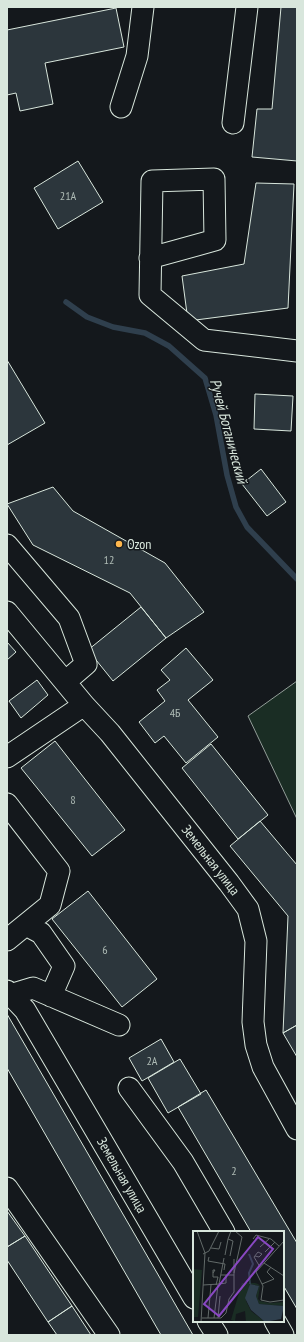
<svg xmlns="http://www.w3.org/2000/svg" width="304" height="1342" font-family="'PT Sans Narrow',sans-serif">
<style>
.green{fill:#1a2d24;stroke:#939e99}
.lines{fill:none;stroke-linecap:round;stroke-linejoin:round}
.stream{stroke:#2f3f4d;stroke-width:5.5}
.building{fill:#2c363c;stroke:#d8e6dc}
.minor-casing{stroke:#d8e6dc;stroke-width:23}
.minor{stroke:#14181c;stroke-width:21}
.poi-dot{fill:#ffb74d;stroke:#14181c;stroke-width:1.5}
.labels{text-anchor:middle;dominant-baseline:central;stroke-width:3;stroke-linejoin:round;paint-order:stroke}
.number-label{font-size:12px;fill:#adbab4}
.poi-label{font-size:14px;fill:#d8e6dc;stroke:#14181c;text-anchor:start}
.street-label{font-size:14px;fill:#d8e6dc;stroke:#14181c}
.water-label{font-size:15px;font-style:italic;fill:#d8e6dc;stroke:#14181c}
.inset-river{fill:none;stroke:#2f3f4d;stroke-width:2}
.inset-road{fill:none;stroke:#626a69;stroke-width:1}
.view{fill:#8948c3;fill-opacity:0.15;stroke:#8948c3;stroke-width:2}
.inset-edge{fill:none;stroke:#d8e6dc;stroke-width:2}
</style>
<rect width="100%" height="100%" fill="#14181c"/>
<!-- green -->
<path class="green" d="M297 681V819L248 716Z"/>
<g class="lines">
<!-- stream -->
<path class="stream" d="M66 302 87 317 113 327 145 333 169 346 205 378 216 415 227 475 236 507 247 527 297 579"/>
</g>
<!-- building -->
<path class="building" d="M281 7H297V161L252 157 257 109H272Z
M116 8 124 47 45 63 53 104 20 111 16 93 7 95V30Z
M78 161 103 202 58 229 34 188Z
M256 183 294 184 288 308 188 321 182 276 244 264Z
M7 360 45 423 7 445Z
M255 394 293 396 291 431 254 429Z
M261 469 286 502 267 516 242 484Z
M53 487 73 511 165 563 204 612 166 638 130 593 33 545 7 504Z
M141 607 166 638 113 681 88 650Z
M7 642 16 652 7 660Z
M186 648 213 680 188 700 218 737 186 763 164 736 155 743 139 722 165 701 157 690 170 680 161 670Z
M37 680 48 695 21 718 9 701Z
M55 741 125 830 92 856 21 768Z
M211 744 268 815 238 839 182 768Z
M260 821 297 865V1025L283 1033 288 916 230 846Z
M88 891 157 979 122 1007 52 919Z
M7 1014 80 1140 193 1335H161L67 1172 7 1068Z
M297 1025V1057L283 1033Z
M161 1039 174 1062 142 1081 129 1058Z
M180 1059 201 1094 168 1113 148 1078Z
M206 1090 297 1243V1309L283 1285V1232H251L178 1107Z
M7 1211 25 1236 7 1247Z
M25 1236 72 1306 48 1322 7 1260V1247Z
M72 1306 91 1335H57L48 1322Z"/>
<g class="lines">
<defs>
<path id="minor" d="M121 107 137 56 143 7
M233 123 247 7
M150 258 215 240 214 179 152 181 150 295 204 340 297 351
M7 545 69 618 86 664 65 682
M7 612 84 705 110 733 229 883 248 909 256 941 253 1022 256 1045 263 1067 297 1129
M7 757 84 705
M7 804 59 871 50 905 7 940
M26 925 41 933 64 966 51 996
M7 991 25 1010 194 1298
M10 995 33 988 119 1025
M129 1088 183 1162 224 1232
M7 1188 109 1335
M208 1321 217 1335
M275 1321 283 1335"/>
</defs>
<!-- minor casing -->
<use href="#minor" class="minor-casing"/>
<!-- minor -->
<use href="#minor" class="minor"/>
</g>
<!-- markers -->
<circle class="poi-dot" cx="119" cy="544" r="4"/>
<g class="labels">
<!-- number labels -->
<g class="number-label">
<text x="68" y="195">21А</text>
<text x="109" y="559">12</text>
<text x="175" y="712">4Б</text>
<text x="73" y="799">8</text>
<text x="105" y="949">6</text>
<text x="152" y="1060">2А</text>
<text x="234" y="1170">2</text>
</g>
<!-- poi labels -->
<g class="poi-label">
<text x="127" y="544">Ozon</text>
</g>
<!-- street labels -->
<g class="street-label">
<text transform="translate(211 860) rotate(52)">Земельная улица</text>
<text transform="translate(122 1175) rotate(60)">Земельная улица</text>
</g>
<!-- water labels -->
<g class="water-label">
<text transform="translate(229 431) rotate(75)">Ручей Ботанический</text>
</g>
</g>
<!-- overview -->
<g transform="translate(193 1231)">
<rect width="91" height="91" fill="#14181c"/>
<path d="M0 38 9 39 5 86H0ZM49 52H62L65 53 67 55 65 68 67 70 76 72 91 71V75L66 73 63 65 66 55 57 53 53 70 58 80 72 91H53L52 80 43 83 42 90 38 89Z" fill="#1a2d24"/>
<path d="M57 53 66 55 63 65 66 73 91 75 88 88 72 91 58 79 52 67Z" fill="#2f3f4d"/>
<path class="inset-river" d="M56 23 60 33 56 42 57 53"/>
<path class="inset-road" d="M4 0 12 22 8 91M60 8 63 4 78 8 86 15M91 10 63 41 70 55 68 69 77 71 91 69M67 16 76 8M18 17 26 18 28 11M72 21 82 11M10 23 16 20 26 0M32 24 35 8M37 25 40 10 35 8 38 0M62 25 66 26 69 23 65 21 61 26 67 36M16 26 15 30 32 33 31 39M71 32 91 45M20 42 22 39H20V46H25L23 54M41 42 49 6 42 0M28 44H41M26 53 33 52V44M69 53 81 48 74 41 78 36M10 54 26 53 31 27M9 87H28L33 82 36 68 41 61V28M15 87 18 54M21 87 25 54M25 87 27 65"/>
<path class="view" d="M65 6 80 18 26 85 11 73Z"/>
<rect width="91" height="91" class="inset-edge"/>
</g>
<!-- border -->
<rect width="304" height="1342" fill="none" stroke="#d8e6dc" stroke-width="16"/>
</svg>
